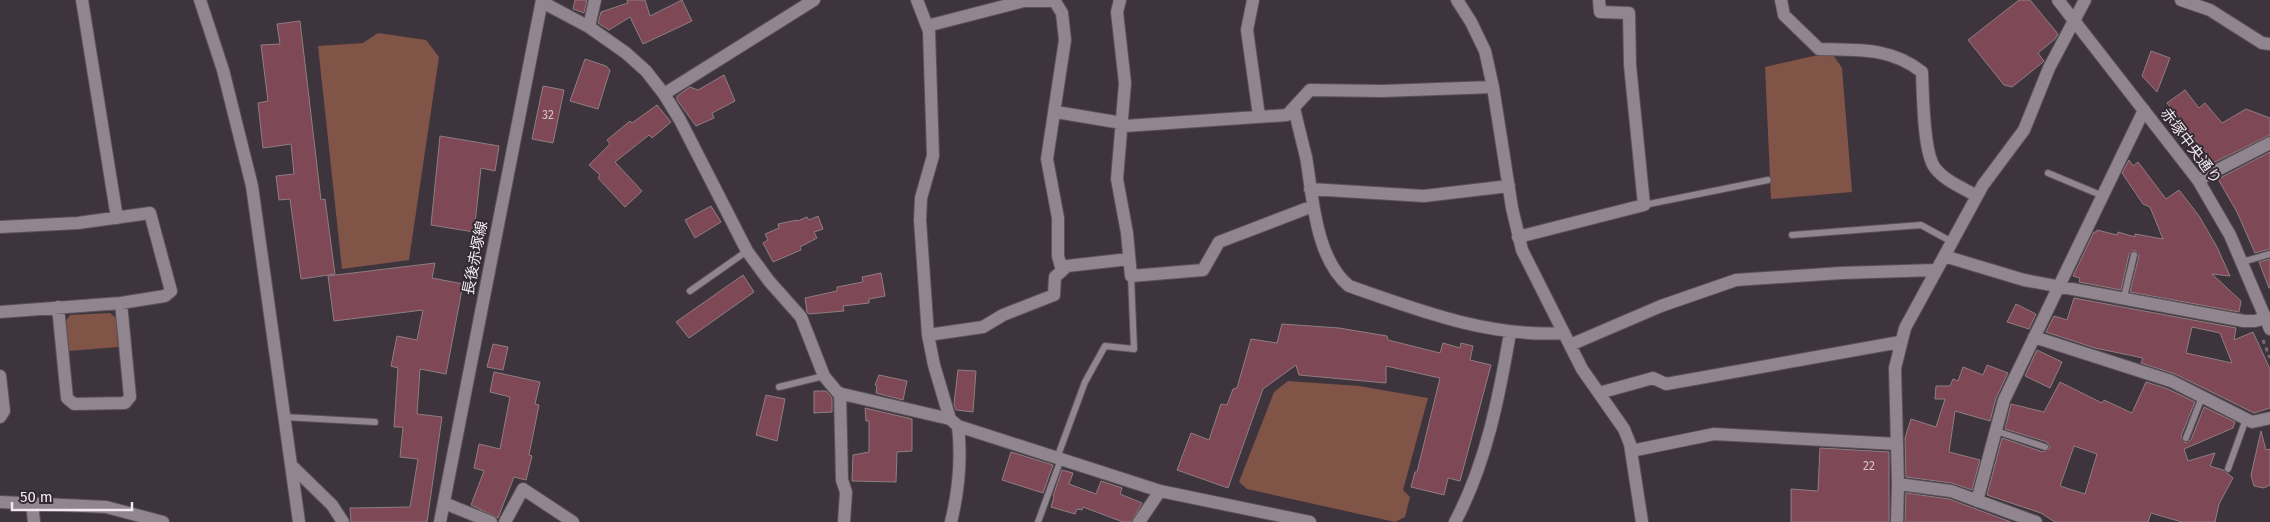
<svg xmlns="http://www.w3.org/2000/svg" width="2270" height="522" font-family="'Fira Sans','Noto Sans JP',sans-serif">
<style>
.green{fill:#805447}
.building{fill:#7e4856;stroke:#8f7e81;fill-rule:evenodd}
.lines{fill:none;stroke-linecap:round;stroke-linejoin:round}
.service-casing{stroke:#5a5159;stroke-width:8}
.minor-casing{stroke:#5a5159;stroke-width:14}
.tertiary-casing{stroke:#5a5159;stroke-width:14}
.secondary-casing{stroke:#5a5159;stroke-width:14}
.path{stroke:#756c74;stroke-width:3;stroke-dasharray:4 4;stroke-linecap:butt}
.service{stroke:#918590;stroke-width:6}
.minor{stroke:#918590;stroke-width:12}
.tertiary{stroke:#918590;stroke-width:12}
.secondary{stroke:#918590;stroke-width:12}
.labels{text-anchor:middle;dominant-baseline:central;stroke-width:4;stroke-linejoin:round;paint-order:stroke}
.number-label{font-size:12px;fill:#d4c1c9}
.street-label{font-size:15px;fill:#f0e9ef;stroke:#342a33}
</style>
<rect width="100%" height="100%" fill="#3e343d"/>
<!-- green -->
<path class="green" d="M378 33 426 40 439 57 409 260 342 269 318 46 363 43Z
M1831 52 1842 68 1852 192 1771 199 1765 67Z
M110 313 117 319 118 347 69 351 66 321 70 315Z
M1288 381 1359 386 1428 398 1403 490 1410 497 1405 517 1395 522 1247 489 1239 482 1274 392Z"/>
<!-- building -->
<path class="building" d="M575 0H587L584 13 573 9Z
M627 0H645L650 16 682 0 692 21 643 44 630 17 609 30 598 23 601 12 628 3Z
M2019 0H2030L2058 34 2055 39 2038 53 2044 61 2042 63 2012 87 2004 85 1968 40Z
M300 21 321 200 325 199 335 274 301 279 290 199 279 200 276 176 294 174 291 144 263 148 258 103 268 101 261 45 280 44 277 24Z
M2151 51 2170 58 2157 92 2142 76Z
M585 59 606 66 610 70 598 109 570 101Z
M724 75 735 101 712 113 714 118 696 126 677 100V96L690 87 698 90Z
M543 86 564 90 553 143 532 139Z
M2185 90 2199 108 2205 103 2222 123 2246 109 2270 118V135L2213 163 2167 103Z
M657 105 671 122 652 138 649 135 615 162 642 191 625 207 598 178 600 175 589 165 610 144 607 140 630 121 632 123Z
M440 136 499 146 495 171 481 168 474 232 431 225Z
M2270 152V249L2255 253 2237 212 2218 179Z
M2129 160 2133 166 2138 162 2166 199 2179 190 2199 216 2217 247 2230 276 2212 274 2241 301 2239 312 2130 292 2139 256 2135 250 2129 254 2121 290 2079 282 2080 278 2073 276 2094 232H2097V230L2117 235 2118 232 2135 237V234L2163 239 2150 207 2143 204 2122 173Z
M711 206 721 222 695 238 685 220Z
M818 216 823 229 814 232 817 238 800 247 801 250 773 262 763 243 768 240 765 234 779 228 778 224 797 220 798 221 807 217 809 220Z
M2270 259V288H2269L2259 262Z
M435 263 432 278 463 284 446 374 420 369 417 414 442 417 427 522H351L350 508 410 507 418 459 400 457 403 427H394L398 368 391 366 397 336 417 340 423 310 334 321 328 276Z
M881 273 885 296 869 299V303L843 306 844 311 809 314 807 312 805 298 837 291V287L863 282 862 277Z
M743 275 754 292 689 338 676 322Z
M2074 298 2236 328 2234 340 2253 332 2270 369V408L2254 413 2175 374 2141 363 2143 358 2095 348 2046 332 2054 316 2067 320ZM2192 327 2220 333 2232 363 2186 353Z
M2016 304 2036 314 2029 329 2007 322Z
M1282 324 1339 328 1387 336 1388 340 1440 353 1443 343 1460 348 1461 343 1473 346 1470 360 1491 365 1460 481 1448 478 1444 495 1411 487 1415 472H1417L1440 378 1386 366V383L1299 375 1296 365 1263 389 1228 488 1177 470 1191 433 1209 440 1221 404 1227 405 1233 389 1237 388 1251 339 1277 343Z
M493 344 508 347 503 370 487 367Z
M2037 350 2062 362 2050 388 2025 376Z
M1987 365 2008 373 1996 398 1990 421 1955 411 1949 452 1980 460 1972 490 1952 483 1906 477 1905 438 1911 419 1936 427 1945 399H1935L1936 386H1950L1953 379 1958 381 1963 367 1983 375Z
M958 370 976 371 973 412 956 410 954 404Z
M494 372 540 382 535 404 539 405 529 455 532 456 526 480 514 477 498 518 471 505 484 471 474 468 479 444 500 449 510 397 490 392Z
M879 375 907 381 903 400 876 393 877 386 875 385Z
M2060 382 2102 403 2104 400 2132 413 2146 382 2168 389 2195 402 2181 436 2185 443 2191 440 2204 407 2235 422 2233 428 2184 449 2188 461 2215 453 2210 466 2223 470 2233 478 2219 504 2215 522H2182L2151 513 2148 522H2055L2041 513 1987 495 2002 438 2043 452 2050 448 2047 442 2005 429 2011 404 2044 412ZM2074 446 2097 454 2085 494 2060 486Z
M814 391H826L832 398V412L814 413Z
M766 395 785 399 777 441 756 435Z
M865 408 912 419V451L897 452 896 482 852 481 853 455 869 452V421H866Z
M2261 431 2266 450 2270 449V485L2264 488 2254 486 2251 475Z
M1820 448 1889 452V522H1791V489L1818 491Z
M1011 452 1053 465 1043 493 1002 480Z
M1062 470 1073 473 1069 484 1096 494 1101 481 1122 488 1120 494 1142 503 1131 522H1123L1083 507 1082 510 1077 509 1075 514 1051 507 1054 497 1053 496Z
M1906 493 1949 499 2011 522H1905Z"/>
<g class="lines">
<defs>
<path id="service" d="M2048 173 2103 196
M1644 205 1768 180
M1792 235 1921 225 1952 242
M2242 262 2270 254
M690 291 747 251
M2124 297 2134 255
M779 387 824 376
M284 417 375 422
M1996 431 2045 447
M2186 438 2202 397
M1057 458 1085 382 1105 346 1134 349 1131 276
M2228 469 2246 419
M1038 522 1061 459"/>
<path id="minor" d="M82 0 117 218
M200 0 223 70 252 186 299 522
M917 0 929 31 933 156 921 198 920 220 928 335 934 365 950 419
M1054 0 1062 13 1065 40 1047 159 1058 218V256L1062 271
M1120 0 1117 12 1125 83 1117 179 1127 233 1131 276 1203 270 1219 242 1313 206
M1253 0 1247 30 1259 116
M1457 0 1471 22 1485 51 1493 87 1512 208 1522 250 1582 369 1624 429 1630 444 1642 522
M1781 0 1784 15 1819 49C1857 50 1891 47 1922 72 1923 93 1923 153 1935 168 1945 181 1963 188 1977 196
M2181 0 2210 10 2262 43 2270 44
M542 2 589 27 626 53 646 71 664 94 680 120 747 251 769 281 801 317 824 376 838 393 950 419 958 426 1160 491 1310 522
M927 26 1024 1H1055
M589 27 595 0
M664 94 814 0
M1294 108C1298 125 1302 141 1306 157 1313 197 1315 258 1349 286 1418 310 1490 338 1564 333
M1056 112 1116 122 1125 126 1287 115 1310 90 1382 91 1493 87
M2198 180 2270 143
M1310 189 1424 196 1509 186
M0 227 78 223 150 213 171 291 165 296 121 303 0 312
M1518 237 1644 205 1630 65 1629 13 1600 12 1599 0
M1944 256 2024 280 2244 321H2255L2266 318
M58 307 67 398 74 404 125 403 130 397 121 303
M928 335 983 327 1003 315 1054 295 1055 277 1067 266 1129 259
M2034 337 2171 381 2252 422 2270 418
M1570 345 1661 306 1736 280 1841 273 1936 270
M0 376 4 411 0 417
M840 393 842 480 846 492 844 522
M1599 393 1653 378 1666 384 1900 342
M1631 451 1714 434 1897 444
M293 467 332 505 343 522
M1898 484 1951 491 2036 522
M1977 501 2004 400 2144 110
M0 502 106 507 163 522
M32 503 34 522
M444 503 491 522
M505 522 523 489 573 522
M951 522C959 489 962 460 958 426
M1139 522 1160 491
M1455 522C1486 464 1499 397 1510 333
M1897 522 1898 484 1895 368 1905 328 1983 185 2024 130 2049 68 2085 0"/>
<path id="tertiary" d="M2058 0 2198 180 2230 235 2270 329"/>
<path id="secondary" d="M440 522 542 0"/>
</defs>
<!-- service casing -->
<use href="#service" class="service-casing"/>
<!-- minor casing -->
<use href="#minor" class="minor-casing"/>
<!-- tertiary casing -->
<use href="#tertiary" class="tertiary-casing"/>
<!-- secondary casing -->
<use href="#secondary" class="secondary-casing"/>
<!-- path -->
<path class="path" d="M2263 340 2270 358"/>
<!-- service -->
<use href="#service" class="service"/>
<!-- minor -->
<use href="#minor" class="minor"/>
<!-- tertiary -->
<use href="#tertiary" class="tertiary"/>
<!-- secondary -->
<use href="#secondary" class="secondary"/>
</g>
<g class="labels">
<!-- number labels -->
<g class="number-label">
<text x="548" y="115">32</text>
<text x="1869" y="466">22</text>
</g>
<!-- street labels -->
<g class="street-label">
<text transform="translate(2191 146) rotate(53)">赤塚中央通り</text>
<text transform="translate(475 258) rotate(-79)">長後赤塚線</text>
</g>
</g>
<!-- scale -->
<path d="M12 502v8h120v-8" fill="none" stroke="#f0e9ef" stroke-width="2.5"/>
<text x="20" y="502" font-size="15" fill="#f0e9ef" stroke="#342a33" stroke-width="4" paint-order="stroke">50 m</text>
</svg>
